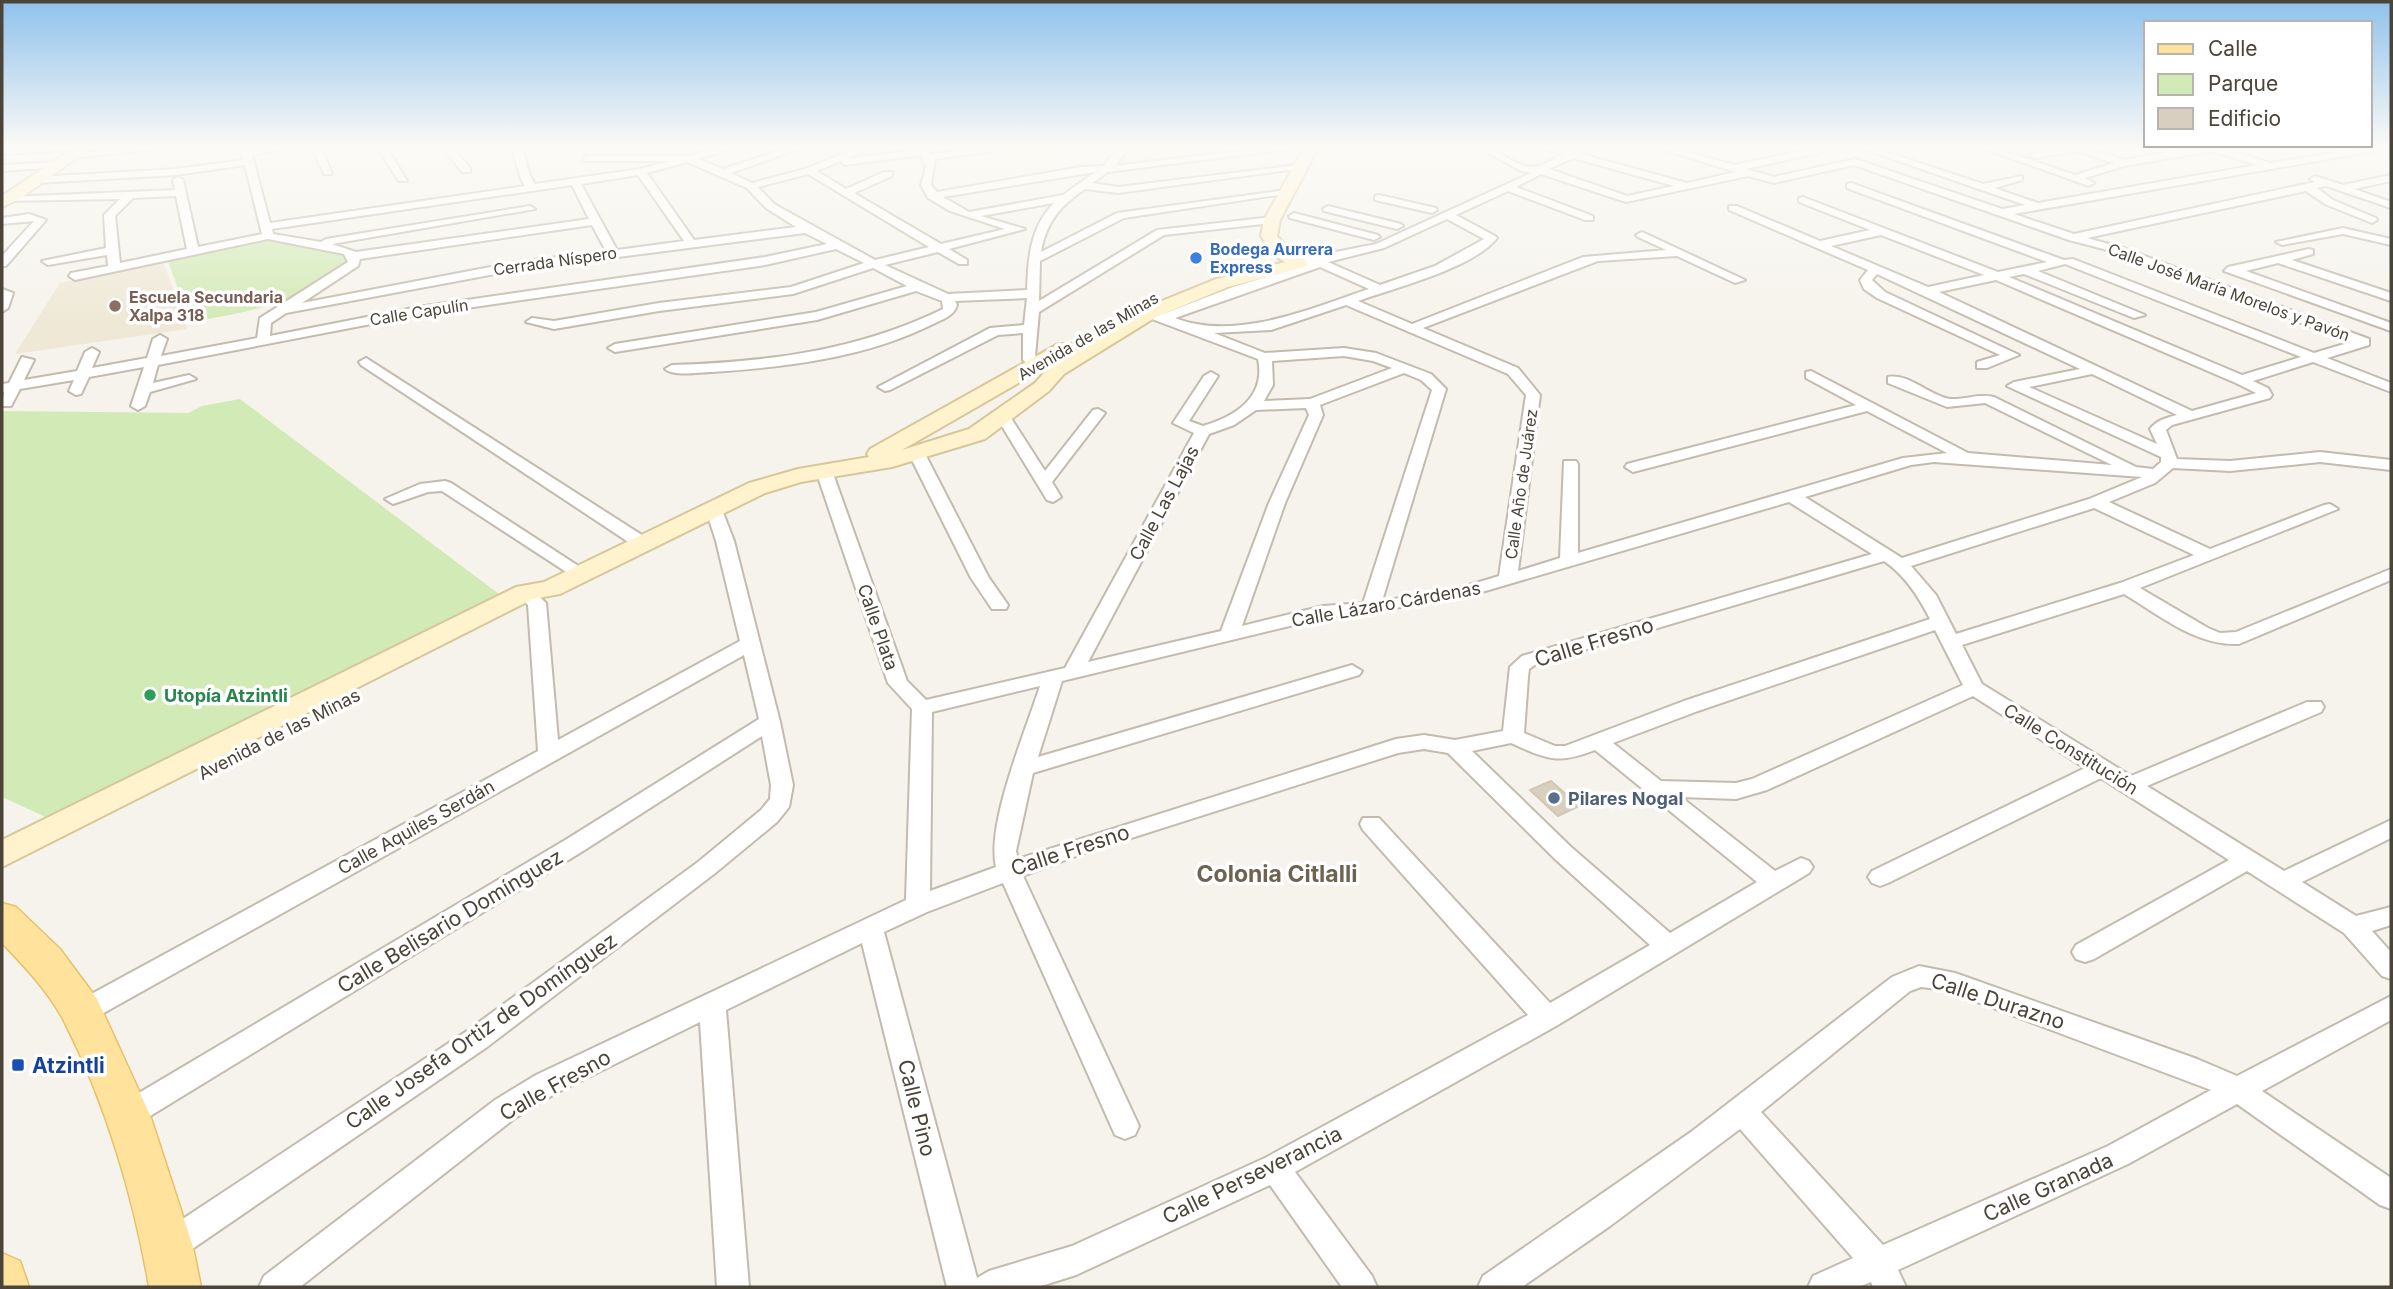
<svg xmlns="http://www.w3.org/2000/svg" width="2393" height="1289" font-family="Inter,sans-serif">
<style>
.education{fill:#efe8d6}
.green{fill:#d2eab5}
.building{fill:#d8cfc1;stroke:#d3c7b4;stroke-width:2}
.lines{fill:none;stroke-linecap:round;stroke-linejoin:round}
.street-casing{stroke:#c2bbae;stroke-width:4}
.secondary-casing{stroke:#d6c79b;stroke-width:4}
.primary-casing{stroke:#e6c16a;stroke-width:3}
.street{fill:#fff;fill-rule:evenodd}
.secondary{fill:#fff3cd;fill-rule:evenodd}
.primary{fill:#ffe39c;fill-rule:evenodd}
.shop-dot{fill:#3f7fe0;stroke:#fff;stroke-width:2.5}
.education-dot{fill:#8d6e63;stroke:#fff;stroke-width:2.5}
.leisure-dot{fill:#2e9e5b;stroke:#fff;stroke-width:2.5}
.service-dot{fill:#5c6f8a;stroke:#fff;stroke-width:2.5}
.transit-dot{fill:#1a4fb4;stroke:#fff;stroke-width:2.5}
.labels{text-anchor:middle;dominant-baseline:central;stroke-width:7;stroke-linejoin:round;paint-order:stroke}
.far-shop-label{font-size:16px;font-weight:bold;fill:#366cbe;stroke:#fff;text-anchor:start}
.far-street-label{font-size:16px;fill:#4b4439;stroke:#fff}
.far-education-label{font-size:16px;font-weight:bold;fill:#785e54;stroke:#fff;text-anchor:start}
.street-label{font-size:18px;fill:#4b4439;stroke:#fff}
.leisure-label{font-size:18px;font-weight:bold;fill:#27864d;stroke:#fff;text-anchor:start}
.service-label{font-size:18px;font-weight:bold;fill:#4e5e75;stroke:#fff;text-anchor:start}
.near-street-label{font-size:21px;fill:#4b4439;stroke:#fff}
.near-transit-label{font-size:21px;font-weight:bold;fill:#164399;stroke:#fff;text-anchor:start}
.near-neighbourhood-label{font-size:23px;font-weight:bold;fill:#6e6250;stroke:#fff}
</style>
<rect width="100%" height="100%" fill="#f6f3ec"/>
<!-- education -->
<path class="education" d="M1003 146H1117L1021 160Z
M1132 146H1199L1211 154 1114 167Z
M163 261 187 329 15 354 60 283Z"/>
<!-- green -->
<path class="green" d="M265 240 343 252 349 256C328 300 233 315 190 322L168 261Z
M240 399 499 594 50 819 2 797V411L188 413 202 406Z"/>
<!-- building -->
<path class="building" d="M1551 781 1579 806 1558 816 1530 790Z"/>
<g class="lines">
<defs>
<path id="street" d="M43 146H90L85 149 2 154V148Z
M151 146H187L71 158 66 155Z
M238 146H248L250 150 295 146 252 155 270 223 525 186C516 172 518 159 510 146H520C528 158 525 171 535 184L640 169 669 161H583L586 156H688L725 146H739L698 159 723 169 794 146H807L731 173 752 183 805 169 862 146H874L847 159 916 150 912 146H922L931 154 999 146 996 151 935 159 931 185 937 192 1081 167 1103 166 1120 146H1130L1115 166 1285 146H1311L1108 172 1092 183 1118 187 1299 165 1304 168 1118 193 1085 189C1061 205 1046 222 1041 252L1117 213 1286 190 1291 193 1124 218 1040 261 1039 301 1157 230 1272 217 1277 220 1272 223 1164 235 1039 312 1035 356 1043 362 1062 367 1064 370 1057 374 1033 368 1023 360V333L998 335 890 390 885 391 878 387 990 328 1024 325 1027 298 955 301 957 305C954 316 943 319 933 324 865 358 787 367 712 372 699 372 675 377 665 369L672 365C767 362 857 351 943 309L942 301 916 291 817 320 615 352 608 348 615 344 816 312 907 286 873 268 793 294 659 311 554 329 526 322 532 318 554 321 659 303 791 287 864 263 836 249 765 265 418 315 158 365 153 383 189 375 196 379 150 392 145 406 138 410 131 406 144 367 89 377 81 394 76 395 69 391 74 380 20 389 11 406H2L4 392H2V384L9 383 22 357 34 360 24 380 77 371 85 352 92 348 99 352 92 368 147 358 153 339 160 335 167 339 161 356 257 338 260 318 348 262 344 254 268 239 75 280 69 276 71 273 108 266 107 255 48 265 42 261 106 248 104 215 120 199 2 201 6 197 175 190 173 180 178 177 183 180 198 247 262 234 245 165 176 175 37 183 32 180 37 177 176 169 244 160ZM921 155 926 167 921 185 928 198 950 211 1005 229 941 244 854 193 892 176V172H884L846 189 817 171 841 161 845 165ZM687 162 747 188 766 208 796 227 694 240 647 173ZM1095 172 1063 195 969 212 943 197ZM808 174 929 247 875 260 774 204 758 187ZM638 175 684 241 617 250 581 184ZM572 185 589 219 356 252 332 244 535 209 530 206 326 239 321 242 273 234 272 229ZM176 196 187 249 120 263 115 216 133 198ZM1054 203C1030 227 1028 259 1027 290L948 294 885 265 938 252 959 264H967V260L949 249 1025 229 981 216ZM592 225 606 251 517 262 302 303 358 266 360 259ZM805 233 827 244 765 257 418 307 270 336 271 323 286 313 517 270Z
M311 146H321L332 174H324Z
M376 146H386L407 181H399Z
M441 146H451L470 168V172H462Z
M1476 146C1497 145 1518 172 1538 166 1546 164 1555 158 1563 155L1537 146 1571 151 1583 146H1595L1581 154 1687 183 1736 172 1651 146H1665L1734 165 1820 147 1823 152 1746 169 1774 177 1855 159 2002 209 2025 205 1855 146H1868L1983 184 2022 176V180L1994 188 2038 203 2257 165 2212 151 2124 166 2085 178 2094 183 2089 186 1976 146H1989L2075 175 2114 163 2078 151 2034 158 2029 155 2067 146H2081L2125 160 2199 146H2217L2270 163 2377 146 2374 151 2014 214 2074 234 2315 182 2310 179 2315 176 2343 185 2391 175V181L2354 189 2391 202V208L2326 186 2317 188 2333 200 2376 218 2377 220 2372 223 2325 204 2306 191 2087 238 2123 248 2369 339V345L2327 358 2391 383V392L2313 362 2253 381 2268 388 2272 395 2270 398 2172 425 2166 430 2177 459 2230 461 2320 452 2391 460V470L2320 462 2230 471 2173 468 2155 483 2109 502 2210 549 2324 505 2330 504 2338 509 2140 588 2208 628 2220 633 2236 632 2391 569V580L2239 644C2195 646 2160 615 2124 594L1962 645 1982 684 2131 776 2307 702H2321L2324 707 2321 712 2147 786 2284 871 2391 820V838L2302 882 2356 916 2391 907V925L2372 931 2391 952V979L2382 976 2344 933 2247 871 2094 959 2085 962 2076 959 2072 952 2076 945 2229 860 2101 778 1888 883 1880 886 1872 883 1868 877 1872 871 2085 768 1973 696 1767 790 1736 799 1681 797 1775 871 1801 858 1809 861 1813 867 1809 873 1556 1026 1295 1172 1372 1276 1377 1287H1342L1270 1185 1076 1275 1038 1287H947L862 943 726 1010 749 1287H717L700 1022 556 1093 515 1118 300 1287H259L264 1276 495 1100 536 1075 906 900 912 709 888 683 816 471 818 468 824 466 832 471 907 681 926 700 1065 668 1194 433 1173 423 1204 376 1211 372 1218 376 1189 421 1203 426C1236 416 1266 397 1258 359L1144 316V310L1163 314 1233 287 1303 266H1295V260L1376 244 1531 173 1521 171ZM1573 158 1674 186 1627 196 1549 169ZM1854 165 2069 240 2115 252 2351 342 2314 353 2073 259 2064 260 1851 183 1847 184V188L2047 262 1998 272 1803 197 1799 198V202L1870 230 1820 241 1737 206H1729V210L1868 270 1860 280 1864 289 1877 298 2000 355 1977 362V368H1987L2019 355 1885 292 1872 280 1877 274 2080 369 2014 382 2007 386 2161 457V462L2153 469 2136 467 1994 397C1978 393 1966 400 1950 399 1930 396 1909 373 1888 377V383L1947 407 1985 403 2112 465 1968 453 1811 371 1806 372V378L1856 405 1627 464 1625 467 1633 472 1867 411 1947 453 1903 458 1578 553V464L1576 461H1564L1560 558 1518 571 1540 395 1518 368 1423 328 1598 261 1677 256 1735 283 1745 280 1642 232 1636 235 1638 237 1666 250 1583 257 1412 324 1358 301C1394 288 1474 268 1497 238L1495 236 1456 215 1508 191 1585 220H1593V216L1516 187 1541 174 1626 202 1748 176 1774 183ZM1447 219 1484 239 1435 266 1380 285 1328 262 1384 248ZM1881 235 1984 275 1928 287 1831 246ZM2065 264 2301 357 2242 375 2009 277 2024 274 2134 318 2145 315 2038 271ZM1320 267 1369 289C1312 308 1236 342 1175 318ZM1996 280 2236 383 2256 393 2192 411 1939 292ZM1346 305 1508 374 1526 395 1499 576 1456 589 1382 601 1446 389 1431 374 1376 353 1344 348 1265 353 1214 333 1271 330ZM1344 356 1373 361 1392 368 1310 399 1264 401 1273 385 1272 361ZM1404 373 1421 380 1432 390 1363 603 1323 606 1242 626 1285 503 1323 415 1320 405ZM2092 374 2177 415C2166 418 2157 420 2150 429L2157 444 2029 387ZM1306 408 1309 415 1269 503 1221 631 1088 662 1209 434 1234 425 1256 410ZM1934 462 2142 477 2089 499 1902 558 1805 497 1911 465ZM1789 502 1872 554 1522 656 1510 667 1503 731 1455 740 1424 735 1396 739 1018 859 1016 851 1033 773 1359 675 1362 671 1352 665 1345 667 1038 757 1062 681 1323 618 1458 599ZM2094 508 2194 555 2120 583 1956 634 1936 595 1911 566ZM1884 561C1905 575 1919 597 1930 619L1684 701 1565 746H1555L1524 733 1528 677 1529 669 1536 664ZM1935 630 1963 685 1752 779 1736 783 1661 781 1613 743 1698 711ZM1040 686C1026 730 986 824 996 867L930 891 932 712ZM1511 743C1547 759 1557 765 1595 750L1757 882 1670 933 1571 847 1472 751ZM1424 749 1448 753 1555 859 1650 945 1550 1003 1379 818H1363L1360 824 1363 830 1528 1015 1265 1158 1072 1246 989 1271 977 1278 884 932 927 912 1003 883 1115 1135 1125 1139 1135 1135 1139 1126 1023 876 1084 853 1398 753Z
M56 162 59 167 2 171V165Z
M1379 195 1436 208 1437 210 1432 213 1375 200V196Z
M1328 206 1401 224 1403 226 1397 229 1324 211 1323 209Z
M1294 213 1378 235 1380 237 1374 240 1290 218 1289 216Z
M29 214 46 220 6 266H2V256L34 221 2 224V218Z
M2343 228 2391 239V245L2343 234 2282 245 2276 242Z
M2309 249 2313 250V254L2292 260 2391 293V301L2278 263 2246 271 2391 323V331L2224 271 2228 267Z
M2 289 13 293 8 308 2 312Z
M366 358 648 539 651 543 642 548 636 547 361 365 359 362Z
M1098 409 1105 413 1052 482 1061 497 1053 502 1047 500 997 418 1004 414 1009 415 1045 471 1093 410Z
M917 449 925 454 989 578 1008 605 1006 609H992L971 578 909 454Z
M445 481 451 483 589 573 580 578 574 577 442 491 428 492 393 504 385 499 420 484Z
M714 505 722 510 734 541 780 722 793 785 789 807 777 822 714 874 487 1047 179 1258 168 1262 157 1258 152 1247 157 1236 467 1031 698 862 761 810 770 799 771 785 762 736 583 851 137 1124 127 1128 117 1124 113 1115 117 1106 567 839 759 719 744 655 91 1020 82 1023 73 1020 69 1012 73 1004 538 751 528 605 516 593 519 589H531L546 603 558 740 740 641 716 541 706 510Z
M1919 966 1955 973 2197 1059 2237 1076 2391 996V1020L2262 1091 2391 1178V1209L2380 1205 2237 1104 2128 1164 1898 1270 1906 1287H1873L1871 1282 1859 1287H1808L1813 1276 1853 1258 1740 1129 1610 1226 1522 1287H1478L1483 1276 1691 1132 1892 977ZM1921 987 1945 990 2211 1090 2108 1146 1883 1245 1761 1112 1910 991Z"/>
<path id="secondary" d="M77 146H93L21 198 2 207V196Z
M1305 146H1319L1280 220 1277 236C1286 249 1298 252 1308 263L1305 267 1228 287 1156 317 1064 374 1049 391 985 439 892 467 801 482 765 493 560 594 533 599 2 867V840L516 587 544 582 749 483 798 469 869 457 867 454 870 449 1058 344H1072L1075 348 1072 352 902 450 969 429 1035 383 1050 366 1142 309 1216 279 1285 262 1273 255 1261 236 1264 220Z"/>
<path id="primary" d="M2 903 16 907 60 949 97 999 150 1115 193 1247 201 1287H149C134 1198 106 1104 65 1023 50 993 25 967 2 943Z
M2 1253 20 1261 29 1287H2Z"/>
</defs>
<!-- street casing -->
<use href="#street" class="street-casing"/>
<!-- secondary casing -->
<use href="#secondary" class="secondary-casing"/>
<!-- primary casing -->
<use href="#primary" class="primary-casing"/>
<!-- street -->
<use href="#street" class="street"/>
<!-- secondary -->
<use href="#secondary" class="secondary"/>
<!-- primary -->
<use href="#primary" class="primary"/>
</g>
<!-- sky -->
<linearGradient id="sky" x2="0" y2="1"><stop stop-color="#8fc1ec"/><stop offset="0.45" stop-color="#fbfaf6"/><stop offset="1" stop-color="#fbfaf6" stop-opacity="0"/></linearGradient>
<rect width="2393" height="326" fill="url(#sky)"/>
<!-- markers -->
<circle class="shop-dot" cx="1196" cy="258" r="7"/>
<circle class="education-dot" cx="115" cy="306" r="7"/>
<circle class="leisure-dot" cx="150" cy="695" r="7"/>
<circle class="service-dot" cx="1554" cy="798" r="7"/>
<rect class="transit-dot" x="11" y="1058" width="14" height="14" rx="3.5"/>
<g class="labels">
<!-- far-shop labels -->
<g class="far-shop-label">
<text x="1210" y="249">Bodega Aurrera<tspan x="1210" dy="18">Express</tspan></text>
</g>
<!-- far-street labels -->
<g class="far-street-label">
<text transform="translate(555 261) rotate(-8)">Cerrada Níspero</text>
<text transform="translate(2229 292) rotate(20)">Calle José María Morelos y Pavón</text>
<text transform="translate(419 312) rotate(-9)">Calle Capulín</text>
<text transform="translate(1088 336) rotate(-30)">Avenida de las Minas</text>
<text transform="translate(1521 484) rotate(-82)">Calle Año de Juárez</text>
</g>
<!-- far-education labels -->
<g class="far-education-label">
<text x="129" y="297">Escuela Secundaria<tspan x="129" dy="18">Xalpa 318</tspan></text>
</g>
<!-- street labels -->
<g class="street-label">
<text transform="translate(1164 503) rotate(-62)">Calle Las Lajas</text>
<text transform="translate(1386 604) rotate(-10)">Calle Lázaro Cárdenas</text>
<text transform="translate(878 627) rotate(71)">Calle Plata</text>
<text transform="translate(279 734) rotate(-27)">Avenida de las Minas</text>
<text transform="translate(2071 749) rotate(32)">Calle Constitución</text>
<text transform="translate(416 827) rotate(-29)">Calle Aquiles Serdán</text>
</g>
<!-- leisure labels -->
<g class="leisure-label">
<text x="164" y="695">Utopía Atzintli</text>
</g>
<!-- service labels -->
<g class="service-label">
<text x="1568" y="798">Pilares Nogal</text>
</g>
<!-- near-street labels -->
<g class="near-street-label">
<text transform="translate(1594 642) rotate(-17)">Calle Fresno</text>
<text transform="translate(1070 850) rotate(-18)">Calle Fresno</text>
<text transform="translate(450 921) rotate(-31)">Calle Belisario Domínguez</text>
<text transform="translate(1998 1001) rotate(18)">Calle Durazno</text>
<text transform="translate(481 1031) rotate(-35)">Calle Josefa Ortiz de Domínguez</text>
<text transform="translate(555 1085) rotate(-29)">Calle Fresno</text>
<text transform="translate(917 1108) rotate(76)">Calle Pino</text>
<text transform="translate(1252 1175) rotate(-26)">Calle Perseverancia</text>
<text transform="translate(2048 1187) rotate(-24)">Calle Granada</text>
</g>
<!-- near-transit labels -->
<g class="near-transit-label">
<text x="32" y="1065">Atzintli</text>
</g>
<!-- near-neighbourhood labels -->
<g class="near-neighbourhood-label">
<text x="1277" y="874">Colonia Citlalli</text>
</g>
</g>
<!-- border -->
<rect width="2393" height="1289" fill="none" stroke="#4b4439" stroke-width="7"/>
<!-- legend -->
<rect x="2144" y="21" width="228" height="126" fill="#ffffff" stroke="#b7b4b0" stroke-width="2"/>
<rect x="2158" y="44" width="35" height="10" fill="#ffe39c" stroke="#b7b4b0" stroke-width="2"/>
<text x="2208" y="56" font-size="21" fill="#4b4439">Calle</text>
<rect x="2158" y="74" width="35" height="21" fill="#d2eab5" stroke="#b7b4b0" stroke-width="2"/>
<text x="2208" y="91" font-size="21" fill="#4b4439">Parque</text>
<rect x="2158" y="108" width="35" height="21" fill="#d8cfc1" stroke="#b7b4b0" stroke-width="2"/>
<text x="2208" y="126" font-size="21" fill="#4b4439">Edificio</text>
</svg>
